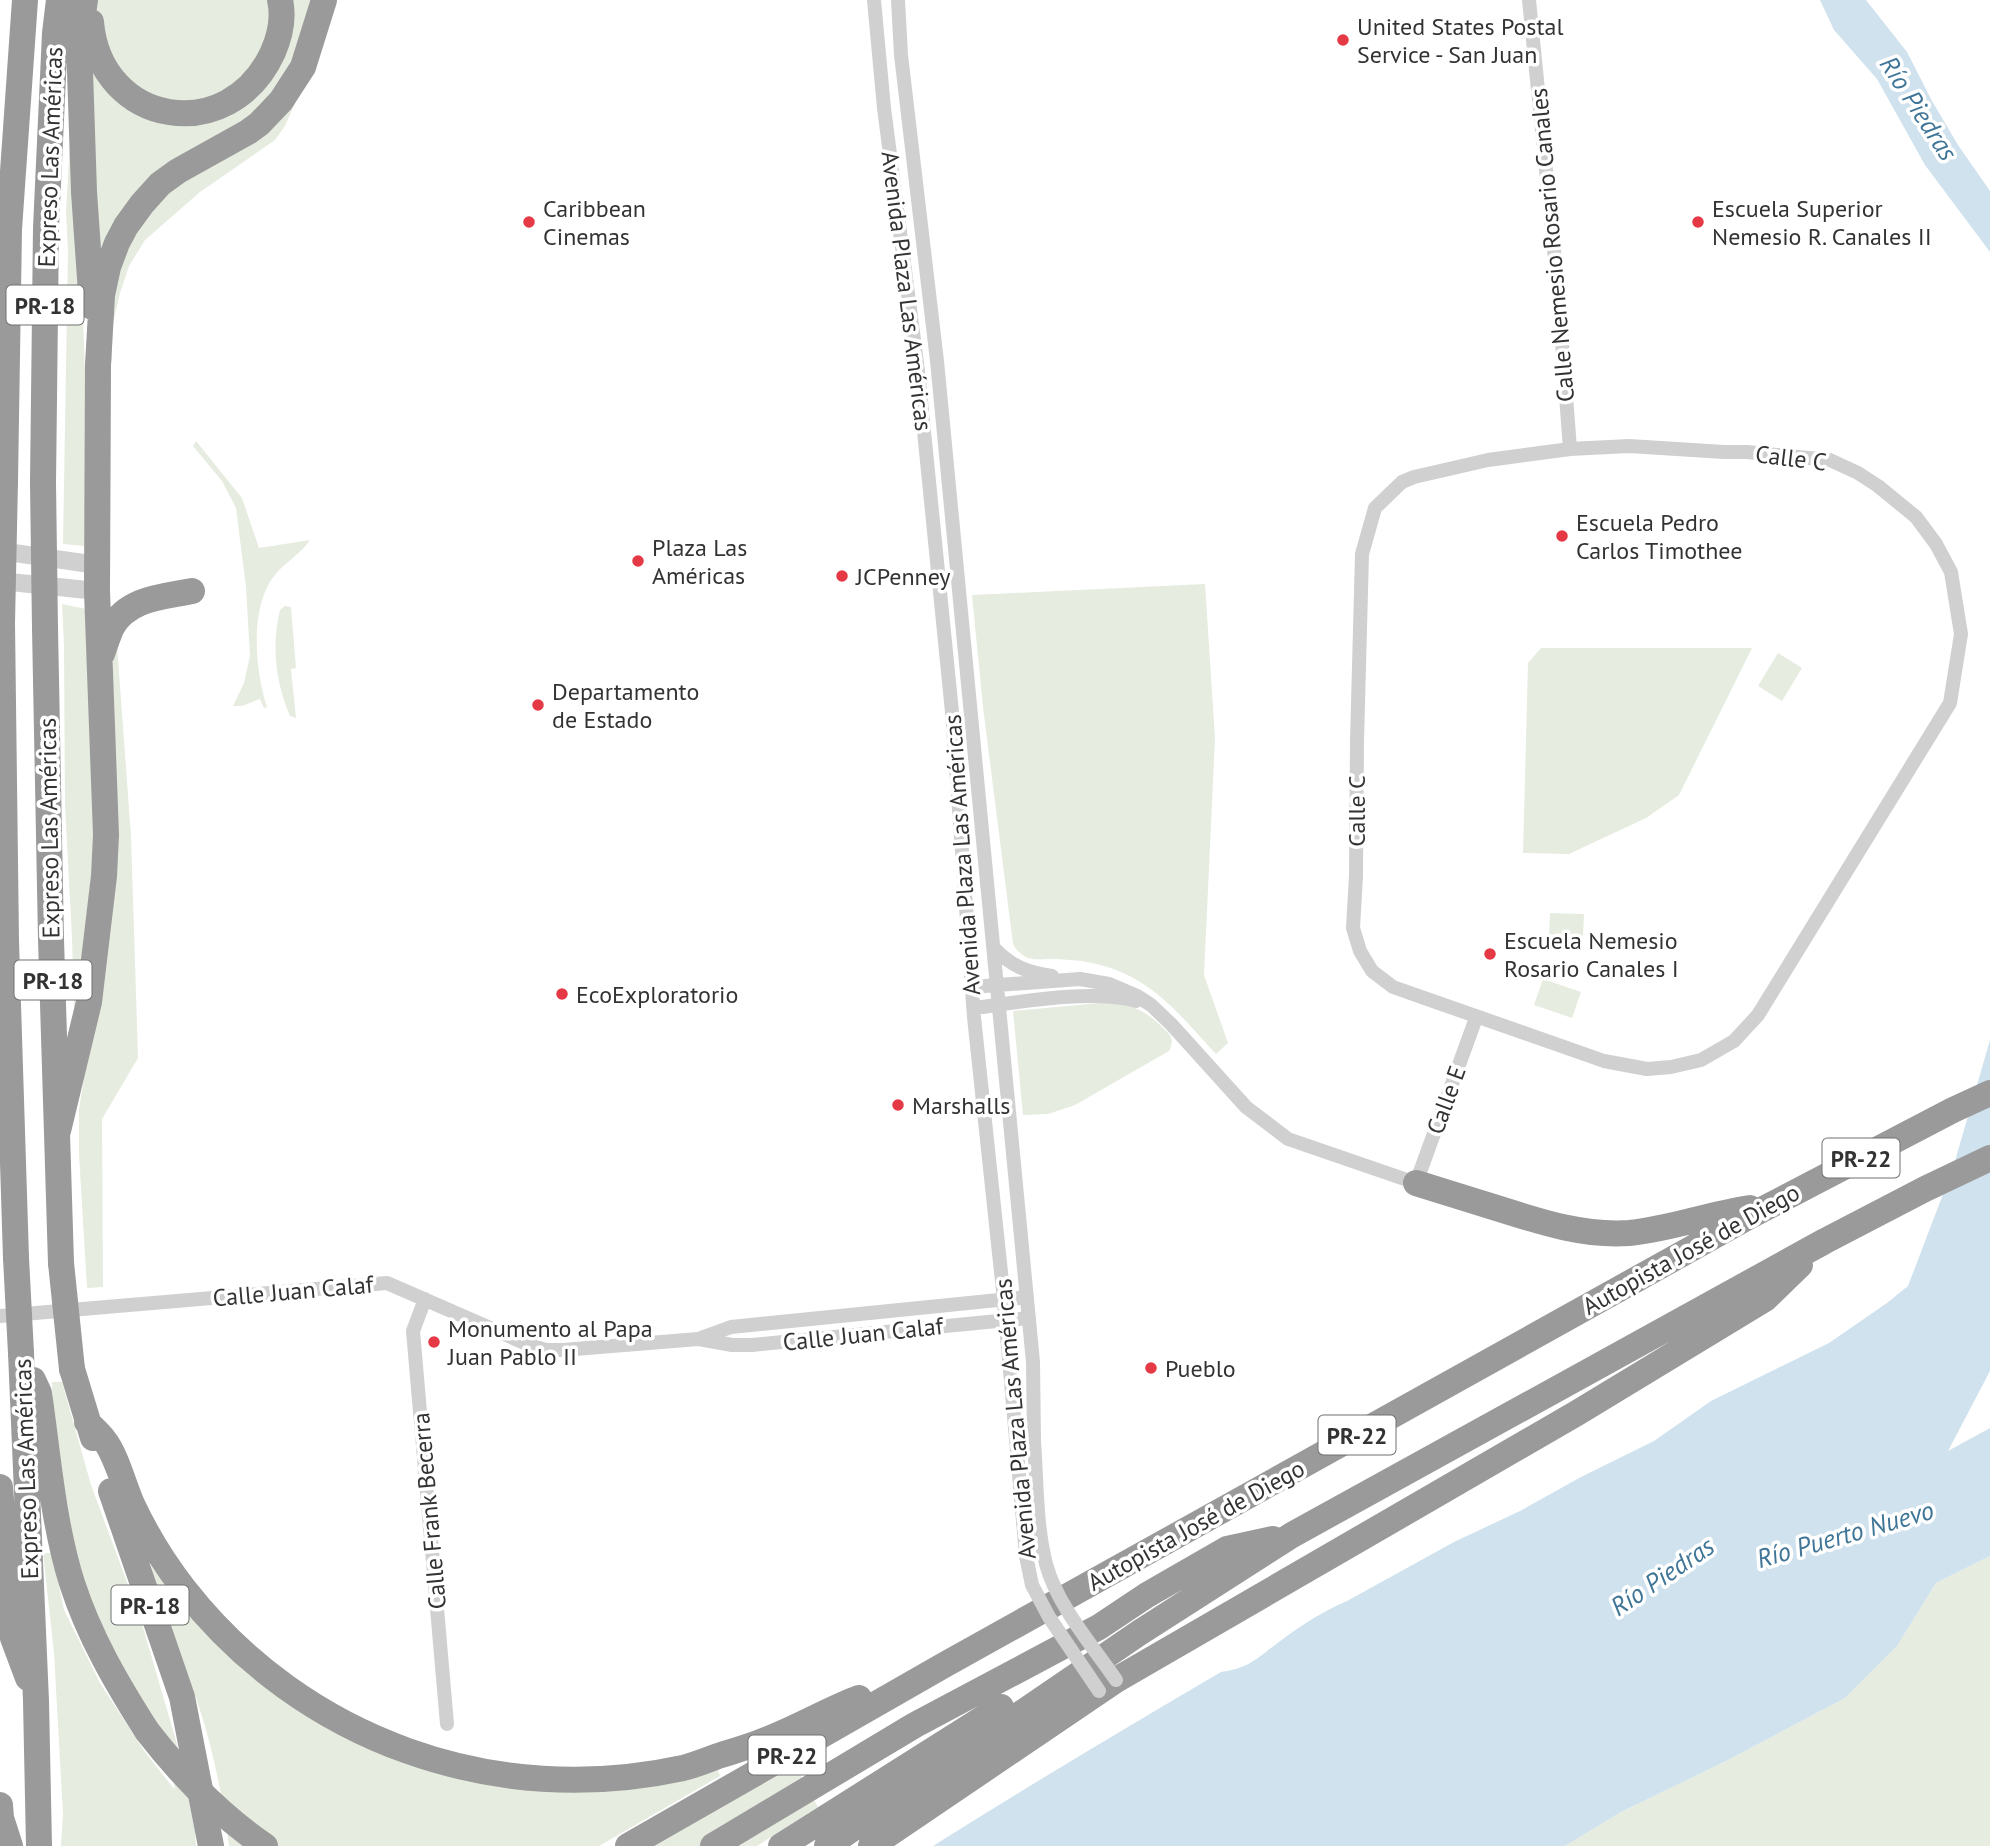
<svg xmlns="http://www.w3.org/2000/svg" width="1990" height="1846" font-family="'PT Sans',sans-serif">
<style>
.green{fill:#e6ecdf}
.water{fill:#cfe2ee}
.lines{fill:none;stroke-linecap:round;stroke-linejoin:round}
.minor{stroke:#d0d0d0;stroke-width:14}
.tertiary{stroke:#d0d0d0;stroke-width:18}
.motorway{stroke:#9a9a9a;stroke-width:26}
.minor-bridge{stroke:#d0d0d0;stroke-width:14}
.motorway-bridge{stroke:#9a9a9a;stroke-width:26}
.poi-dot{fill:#e63946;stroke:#fff;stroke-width:2.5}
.labels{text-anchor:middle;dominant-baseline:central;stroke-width:7;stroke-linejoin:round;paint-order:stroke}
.shield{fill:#fff;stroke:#707070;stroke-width:2}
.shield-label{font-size:23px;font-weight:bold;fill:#333}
.poi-label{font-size:24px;fill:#333;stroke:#fff;text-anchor:start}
.street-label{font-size:24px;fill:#333;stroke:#fff}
.water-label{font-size:26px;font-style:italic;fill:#3f7597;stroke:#fff}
</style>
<rect width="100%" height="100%" fill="#fff"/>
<!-- green -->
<path class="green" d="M96 0H272L268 48 231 92 175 105 119 78 94 21Z
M286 0H315L296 62 271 102 187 156 100 272 86 46 119 98 237 108Z
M300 92 285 126 275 140 200 192 145 240 129 266 120 293 112 328V364L108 341 117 263 163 194Z
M71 125 83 318 88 454 84 546 63 544 68 252 66 212Z
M196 441 242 498 259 548 310 540C301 554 285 562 275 575 249 606 255 671 267 707L264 708 260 699 242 706H233L244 683 250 656 246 587 236 508 222 481 193 446Z
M1205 584 1215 738 1204 975 1228 1043 1216 1054C1178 1013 1150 975 1092 963 1078 960 1064 959 1049 959 1043 959 1034 960 1028 958 1021 955 1016 950 1013 944L983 707 972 595Z
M62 604 86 609 97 822 90 944 74 1009 72 938 65 805 64 645Z
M285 606 291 607 296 668 291 669 296 718 290 716C276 683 271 646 280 610Z
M116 631 131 836 138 1058 102 1119 103 1287 87 1288 79 1154V1109L90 1042 112 664Z
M1541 648H1752L1679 795 1646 818 1569 854 1523 853 1528 663Z
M1778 653 1802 668 1782 701 1758 686Z
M1550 913 1584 914 1583 936 1549 935Z
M1543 979 1581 992 1572 1018 1534 1005Z
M1111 1002C1134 1006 1146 1011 1162 1027 1171 1035 1175 1039 1169 1051L1075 1105 1048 1114 1023 1115 1013 1011Z
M52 1382H62L91 1485 140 1617 179 1751 195 1831 196 1846H61L63 1815 54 1653 43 1553H52L64 1610 100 1683 145 1752 175 1790 167 1743 141 1705 93 1607 76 1553 54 1431Z
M146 1548 210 1634 432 1769 717 1767 720 1776 599 1846H229C224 1805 216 1765 205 1726 187 1666 162 1609 146 1548Z
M1990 1556V1846H1565L1621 1812 1728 1760 1845 1698 1897 1646 1936 1583Z
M794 1763 818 1807 757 1846H647Z"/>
<!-- water -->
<path class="water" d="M1820 0H1866L1907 52 1932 101 1958 145 1990 191V252L1925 165 1877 79 1834 30Z
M1990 1040V1371L1948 1451 1990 1428V1556L1936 1583 1897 1646 1845 1698 1728 1760 1621 1812 1565 1846H933C1028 1786 1124 1729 1221 1672 1250 1668 1257 1658 1279 1642 1300 1626 1323 1611 1347 1601L1454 1542 1520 1511 1581 1477 1654 1441 1711 1401 1829 1343 1887 1303 1908 1286 1953 1168Z"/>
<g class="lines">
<!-- minor -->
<path class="minor" d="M874 0 884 108 918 371 952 712 974 1017 1003 1291 1016 1439
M898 0 901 55 937 361 1033 1362 1034 1441
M1529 0 1558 290 1570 449
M1629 446 1724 452H1747L1830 460 1858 473 1878 486 1916 517 1936 544 1951 572 1961 634 1950 703 1758 1015 1734 1041 1701 1060 1671 1067 1647 1069 1604 1061 1393 987 1372 971 1360 951 1353 928 1356 876 1357 741 1362 554 1375 508 1402 482 1414 477 1488 460 1570 449Z
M994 948C1012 967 1027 972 1052 976
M972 987 1080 979 1109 984 1137 996 1151 1005 1171 1024 1246 1107 1288 1139 1416 1183 1476 1018
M974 1008C1020 1002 1092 989 1136 1001
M425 1299 413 1331 447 1724
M0 1316 387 1283 529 1345 546 1350H563L698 1339 731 1327 1027 1297
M699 1339 732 1345H752L1029 1318"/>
<!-- tertiary -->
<path class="tertiary" d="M0 551 97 565
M0 581 97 591"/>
<!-- motorway -->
<path class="motorway" d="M85 0 79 41 84 192 92 307
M91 22C100 126 229 148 273 52 280 36 284 18 280 0
M5 481 9 229 25 0
M43 483 46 228 55 33 59 0
M2 623 6 941 16 1258
M45 628 51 939 61 1263
M102 654C105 645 108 636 112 627 128 598 163 597 192 591
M58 1131 89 1002 104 876 106 835 97 591 98 365 102 295 108 267 117 243 126 226 142 204 160 184 178 171 248 132 259 124 281 101 303 67 324 0
M1416 1183C1445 1192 1474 1201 1503 1210 1544 1223 1585 1236 1629 1233 1670 1229 1709 1214 1750 1208
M21 1353 36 1701 39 1846
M72 1369 93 1438
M33 1380 39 1393C48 1455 53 1523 72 1583 89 1636 117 1684 147 1731
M87 1422C93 1428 100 1434 105 1441 116 1455 124 1486 132 1504 146 1534 164 1563 184 1589 303 1741 495 1809 683 1768 695 1765 707 1760 718 1756 733 1751 749 1747 763 1741 796 1729 827 1710 859 1698
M0 1487 13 1638 28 1678
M111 1491 182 1697 211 1846
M0 1805 1 1818 10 1846
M628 1846 946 1664 1750 1216 1953 1110 1990 1093
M713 1846 915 1725 1099 1627 1147 1595 1227 1549 1273 1539
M781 1846 1001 1707
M827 1846 1139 1633 1292 1535 1825 1241 1925 1189 1990 1158
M871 1846 1116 1680 1577 1413 1765 1299 1800 1265"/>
<!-- minor-bridge -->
<path class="minor-bridge" d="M1016 1439 1026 1556 1032 1585 1049 1617 1099 1691
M1034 1441C1037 1481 1036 1525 1046 1564 1057 1605 1092 1645 1116 1680"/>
<!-- motorway-bridge -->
<path class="motorway-bridge" d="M43 483 45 628
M2 623 5 481
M16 1258 21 1353
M61 1263 72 1369
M147 1731C181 1775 218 1814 265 1846"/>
</g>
<!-- markers -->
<g class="poi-dot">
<circle cx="1343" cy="40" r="7"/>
<circle cx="529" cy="222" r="7"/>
<circle cx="1698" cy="222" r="7"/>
<circle cx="1562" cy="536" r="7"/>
<circle cx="638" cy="561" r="7"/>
<circle cx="842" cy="576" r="7"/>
<circle cx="538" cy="705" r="7"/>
<circle cx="1490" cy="954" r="7"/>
<circle cx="562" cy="994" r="7"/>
<circle cx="898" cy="1105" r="7"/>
<circle cx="434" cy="1342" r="7"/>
<circle cx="1151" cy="1368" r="7"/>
</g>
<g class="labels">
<!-- shield labels -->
<g class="shield">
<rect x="6.5" y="285.5" width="77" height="39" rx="5"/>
<rect x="14.5" y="960.5" width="77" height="39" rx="5"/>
<rect x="1822.5" y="1138.5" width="77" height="39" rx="5"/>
<rect x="1318.5" y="1415.5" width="77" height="39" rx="5"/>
<rect x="111.5" y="1585.5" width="77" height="39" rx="5"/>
<rect x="748.5" y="1735.5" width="77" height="39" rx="5"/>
</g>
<g class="shield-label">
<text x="45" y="305">PR-18</text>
<text x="53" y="980">PR-18</text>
<text x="1861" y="1158">PR-22</text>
<text x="1357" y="1435">PR-22</text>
<text x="150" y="1605">PR-18</text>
<text x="787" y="1755">PR-22</text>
</g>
<!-- poi labels -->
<g class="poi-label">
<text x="1357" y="26">United States Postal<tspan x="1357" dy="28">Service - San Juan</tspan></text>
<text x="543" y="208">Caribbean<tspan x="543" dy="28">Cinemas</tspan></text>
<text x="1712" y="208">Escuela Superior<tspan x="1712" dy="28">Nemesio R. Canales II</tspan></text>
<text x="1576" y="522">Escuela Pedro<tspan x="1576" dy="28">Carlos Timothee</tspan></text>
<text x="652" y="547">Plaza Las<tspan x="652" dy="28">Américas</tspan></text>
<text x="856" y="576">JCPenney</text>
<text x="552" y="691">Departamento<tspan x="552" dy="28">de Estado</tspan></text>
<text x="1504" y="940">Escuela Nemesio<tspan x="1504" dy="28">Rosario Canales I</tspan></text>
<text x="576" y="994">EcoExploratorio</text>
<text x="912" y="1105">Marshalls</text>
<text x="448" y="1328">Monumento al Papa<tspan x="448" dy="28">Juan Pablo II</tspan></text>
<text x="1165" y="1368">Pueblo</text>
</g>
<!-- street labels -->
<g class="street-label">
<text transform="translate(50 157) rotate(-88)">Expreso Las Américas</text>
<text transform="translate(1552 245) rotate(-95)">Calle Nemesio Rosario Canales</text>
<text transform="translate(907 291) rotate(83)">Avenida Plaza Las Américas</text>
<text transform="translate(1791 458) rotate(7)">Calle C</text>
<text transform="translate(1356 811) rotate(-90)">Calle C</text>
<text transform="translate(49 828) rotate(-91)">Expreso Las Américas</text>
<text transform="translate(962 855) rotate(-94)">Avenida Plaza Las Américas</text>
<text transform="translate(1446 1100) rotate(-70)">Calle E</text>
<text transform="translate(1691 1249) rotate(-29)">Autopista José de Diego</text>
<text transform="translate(293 1291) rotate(-5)">Calle Juan Calaf</text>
<text transform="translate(863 1334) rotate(-6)">Calle Juan Calaf</text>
<text transform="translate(1015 1419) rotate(-95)">Avenida Plaza Las Américas</text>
<text transform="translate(26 1469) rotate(-92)">Expreso Las Américas</text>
<text transform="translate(429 1511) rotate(-95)">Calle Frank Becerra</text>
<text transform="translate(1196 1525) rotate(-29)">Autopista José de Diego</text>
</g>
<!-- water labels -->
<g class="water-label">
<text transform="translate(1919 108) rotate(57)">Río Piedras</text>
<text transform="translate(1845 1534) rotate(-16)">Río Puerto Nuevo</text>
<text transform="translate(1662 1576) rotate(-34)">Río Piedras</text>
</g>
</g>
</svg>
